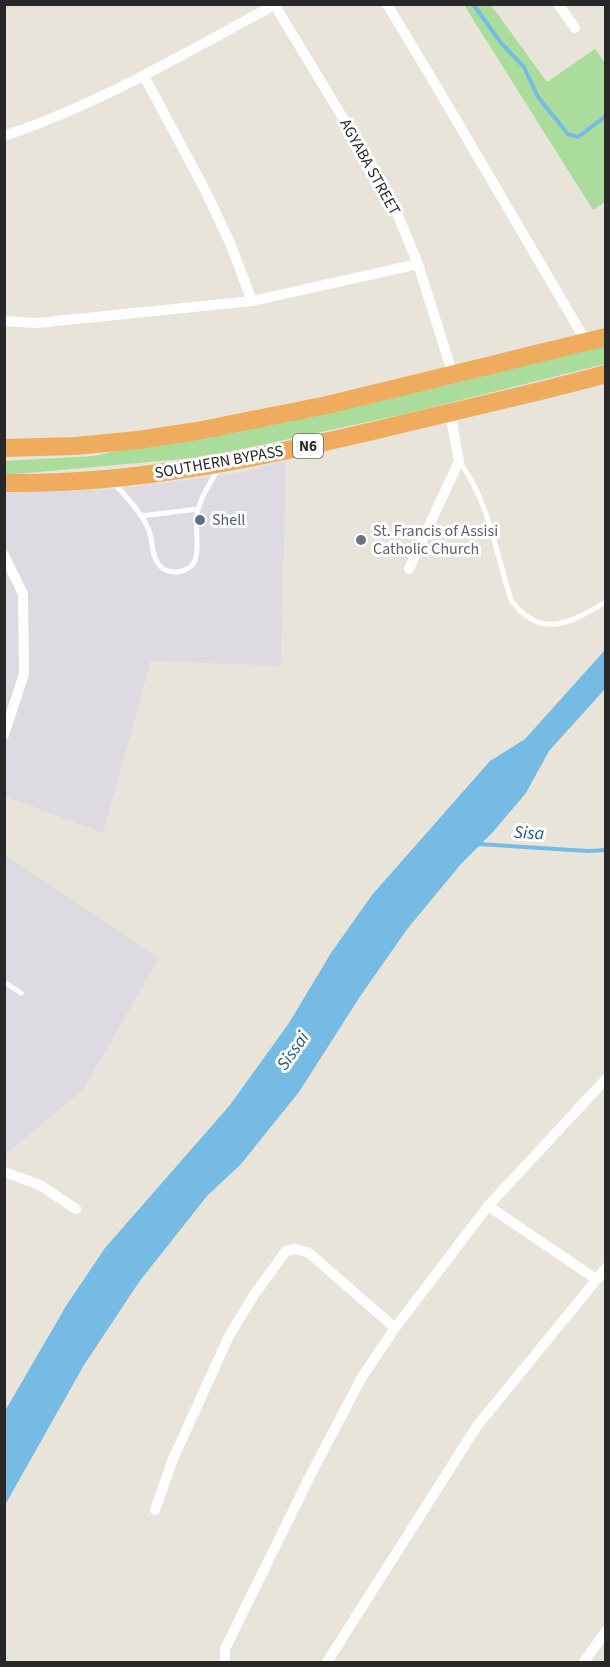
<svg xmlns="http://www.w3.org/2000/svg" width="610" height="1667" font-family="'Source Sans 3',sans-serif">
<style>
.industrial{fill:#dddae2}
.green{fill:#aadc9b}
.water{fill:#75bbe3}
.lines{fill:none;stroke-linecap:round;stroke-linejoin:round}
.stream{stroke:#75bbe3;stroke-width:4}
.lane{stroke:#fff;stroke-width:5}
.street{stroke:#fff;stroke-width:10}
.highway{stroke:#f0ac5e;stroke-width:18}
.service-dot{fill:#5c6f8a;stroke:#fff;stroke-width:2}
.worship-dot{fill:#6b7280;stroke:#fff;stroke-width:2}
.labels{text-anchor:middle;dominant-baseline:central;stroke-width:6;stroke-linejoin:round;paint-order:stroke}
.shield{fill:#fff;stroke:#686868;stroke-width:1.5}
.shield-label{font-size:15px;font-weight:bold;fill:#282828}
.street-label{font-size:16px;fill:#282828;stroke:#fff}
.service-label{font-size:16px;fill:#4e5e75;stroke:#fff;text-anchor:start}
.worship-label{font-size:16px;fill:#5b616d;stroke:#fff;text-anchor:start}
.water-label{font-size:18px;font-style:italic;fill:#18588b;stroke:#fff}
</style>
<rect width="100%" height="100%" fill="#e9e4da"/>
<!-- industrial -->
<path class="industrial" d="M286 461 281 666 151 661 103 833 5 796 4 493 116 489 238 473Z
M5 855 159 958 83 1090 5 1155Z"/>
<!-- green -->
<path class="green" d="M464 5H491L547 82 595 49 605 63V202L593 210Z
M605 340V364L409 413 205 457 5 475V461L94 456Z"/>
<!-- water -->
<path class="water" d="M605 650V689L549 751 526 793 492 833 461 864 408 928 361 995 299 1092 241 1164 207 1196 139 1282 84 1365 5 1505V1411L66 1306 105 1248 230 1105 289 1023 331 953 372 895 490 761 525 739Z"/>
<g class="lines">
<!-- stream -->
<path class="stream" d="M473 4 501 43 524 67 538 97 568 134 578 137 606 116
M478 844 588 851 606 850"/>
<!-- lane -->
<path class="lane" d="M459 461C489 501 496 553 511 600 541 641 571 622 606 602
M113 482C125 496 139 509 147 526 154 538 150 554 159 565 169 577 193 573 196 557 199 543 195 528 197 515 199 499 211 482 218 469
M141 516 198 509
M4 982 21 993"/>
<!-- street -->
<path class="street" d="M274 4 389 194 418 264 453 375
M387 4 438 89 587 343
M558 4 575 28
M144 76 205 190 230 243 252 301
M4 136C100 104 187 52 276 4
M4 321 37 323 252 301 418 264
M4 555 23 594 24 674 4 735
M409 569 459 461 450 412
M4 1172 40 1185 76 1209
M488 1206 596 1279
M155 1510 173 1459 229 1336 254 1295 286 1251 296 1249 309 1253 395 1328
M225 1662V1649L312 1472 362 1377 395 1328 488 1206 606 1079
M327 1662 477 1426 606 1268
M584 1662 606 1631"/>
<!-- highway -->
<path class="highway" d="M4 448 75 446 138 440 197 431 327 405 606 337
M4 483C138 485 269 456 398 425 468 408 537 393 606 374"/>
</g>
<!-- markers -->
<circle class="service-dot" cx="200" cy="520" r="6"/>
<circle class="worship-dot" cx="361" cy="540" r="6"/>
<g class="labels">
<!-- shield labels -->
<rect class="shield" x="293" y="434" width="30" height="24" rx="4.5"/>
<g class="shield-label">
<text x="308" y="446">N6</text>
</g>
<!-- street labels -->
<g class="street-label">
<text transform="translate(370 167) rotate(61)">AGYABA STREET</text>
<text transform="translate(219 462) rotate(-10)">SOUTHERN BYPASS</text>
</g>
<!-- service labels -->
<g class="service-label">
<text x="212" y="520">Shell</text>
</g>
<!-- worship labels -->
<g class="worship-label">
<text x="373" y="531">St. Francis of Assisi<tspan x="373" dy="18">Catholic Church</tspan></text>
</g>
<!-- water labels -->
<g class="water-label">
<text transform="translate(529 833) rotate(3)">Sisa</text>
<text transform="translate(293 1051) rotate(-55)">Sissai</text>
</g>
</g>
<!-- border -->
<rect width="610" height="1667" fill="none" stroke="#282828" stroke-width="12"/>
</svg>
